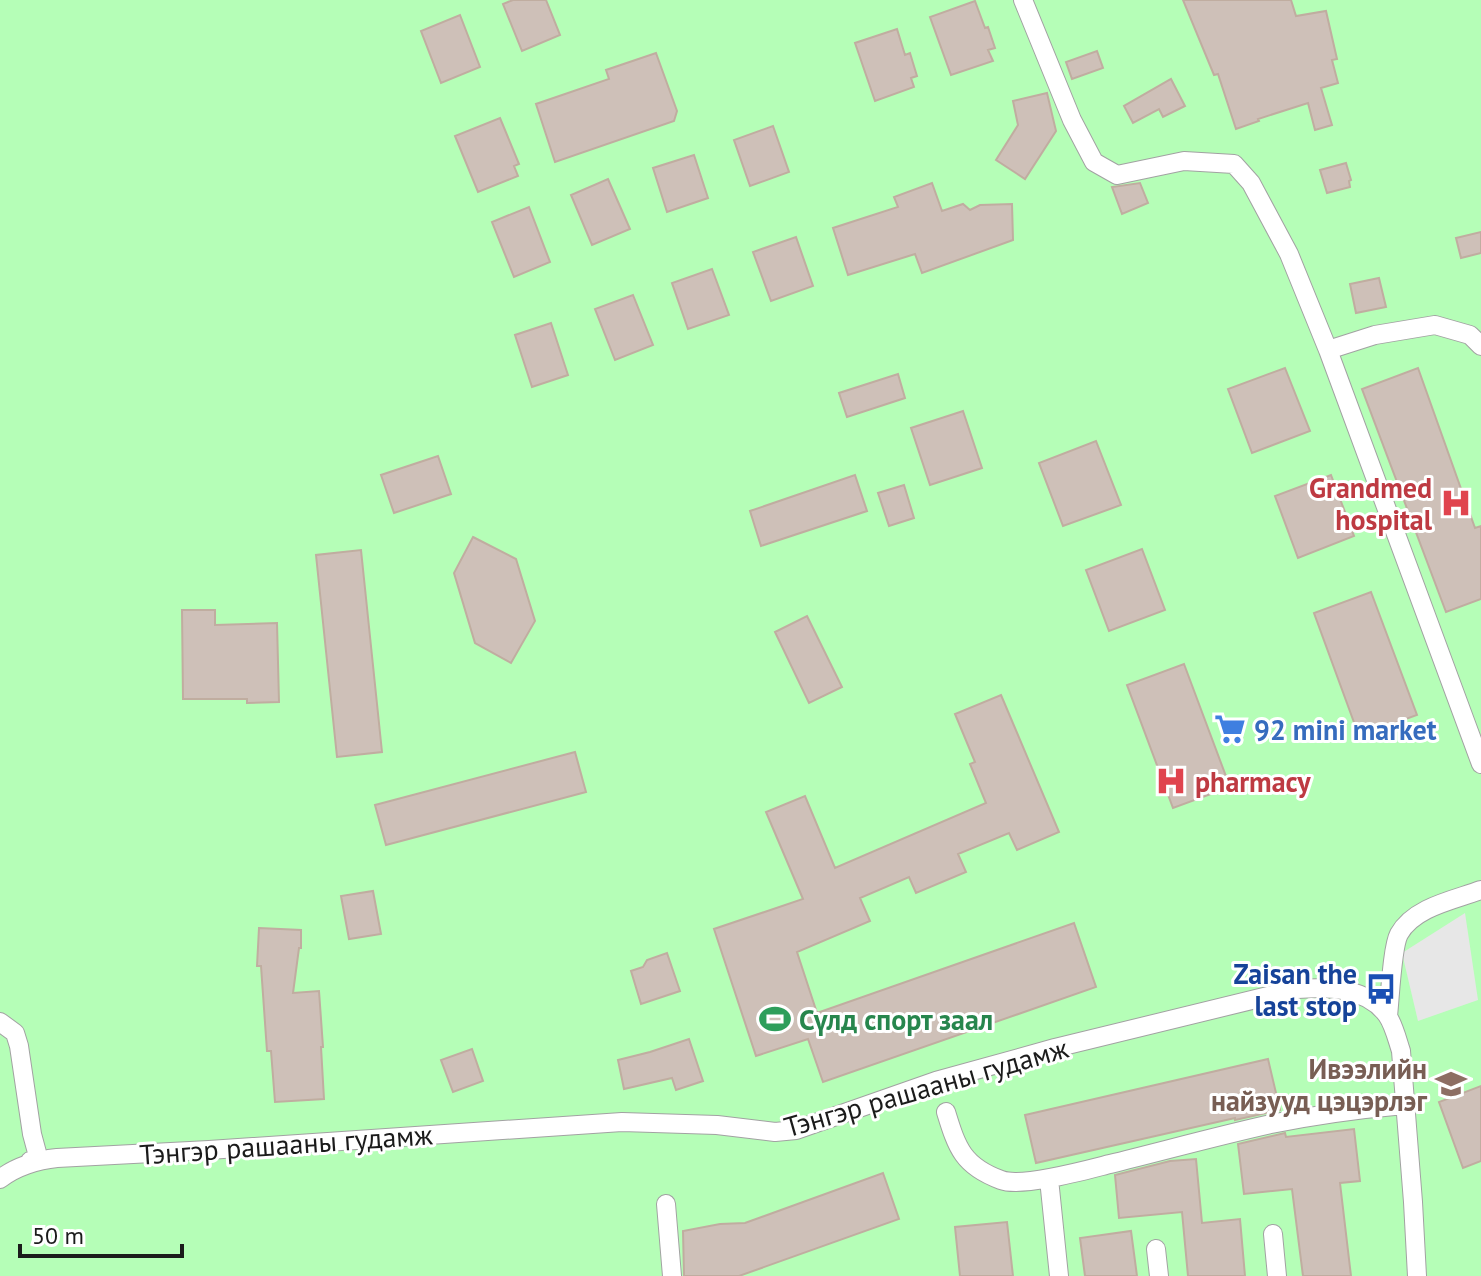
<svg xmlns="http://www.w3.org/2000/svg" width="1481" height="1276" font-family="'PT Sans',sans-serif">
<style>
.park{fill:#b5feb7}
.parking{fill:#e7e7e7}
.building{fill:#cec0b8;stroke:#c0ada0;stroke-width:2}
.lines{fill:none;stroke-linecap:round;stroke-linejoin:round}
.minor-casing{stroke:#a2a2a2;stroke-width:20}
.minor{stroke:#fff;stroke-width:18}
.labels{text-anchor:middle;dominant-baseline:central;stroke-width:6;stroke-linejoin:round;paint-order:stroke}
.health-label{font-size:28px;font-weight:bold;fill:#be3a42;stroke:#fff;text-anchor:end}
.shop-label{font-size:28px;font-weight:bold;fill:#366cbe;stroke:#fff;text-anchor:start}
.transit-label{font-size:28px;font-weight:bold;fill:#164399;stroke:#fff;text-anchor:end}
.leisure-label{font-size:28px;font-weight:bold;fill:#27864d;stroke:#fff;text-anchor:start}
.education-label{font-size:28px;font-weight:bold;fill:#785e54;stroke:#fff;text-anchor:end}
.street-label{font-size:28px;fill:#1b1b1b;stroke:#fff}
</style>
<rect width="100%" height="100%" fill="#eee8df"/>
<!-- park -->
<path class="park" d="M0 0H1481V1276H0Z"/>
<!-- parking -->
<path class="parking" d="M1465 913 1478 1000 1418 1021 1402 953Z"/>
<!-- building -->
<path class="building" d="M513 0H546L560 35 522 51 503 4Z
M1183 0H1291L1296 16 1326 11 1337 59 1332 60 1338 83 1321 88 1332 125 1315 130 1308 103 1258 119 1259 121 1236 129 1218 74 1214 75Z
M975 1 985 28 988 27 995 48 988 50 993 61 951 75 930 17Z
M460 15 480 67 441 83 421 31Z
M897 29 905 55 910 53 917 76 911 78 914 87 875 101 855 43Z
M1097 51 1103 68 1072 79 1066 62Z
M656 53 677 111 674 121 555 162 536 104 609 79 606 70Z
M1171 79 1185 106 1163 117 1159 109 1133 123 1124 106Z
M1047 93 1056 131 1025 179 996 160 1018 125 1013 101Z
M500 118 519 164 514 166 518 176 478 192 455 136Z
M773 126 789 172 750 186 734 140Z
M694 155 708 198 667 212 653 168Z
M1346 163 1351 180 1349 181 1350 187 1327 193 1320 170Z
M608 179 630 229 592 245 571 195Z
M932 183 942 211 963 204 970 210 980 205 1012 204 1013 240 922 273 915 254 848 275 833 228 898 207 894 197Z
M1140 183 1148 203 1122 214 1112 187Z
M529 207 550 262 514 277 492 222Z
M1481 232V253L1461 258 1456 238Z
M796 237 813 286 771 301 753 252Z
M712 269 729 315 688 329 672 283Z
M1379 278 1386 307 1356 313 1350 284Z
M633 295 653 345 615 360 595 309Z
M551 323 568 375 532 387 515 335Z
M1285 368 1310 431 1252 453 1228 389Z
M1418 368 1475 528 1481 526V599L1446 612 1362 389Z
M898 374 905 398 847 417 839 393Z
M963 411 982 468 930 485 911 428Z
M1096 441 1121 505 1063 526 1039 463Z
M438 456 451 494 394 513 381 475Z
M855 475 867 511 761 546 750 511Z
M1331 475 1354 536 1298 558 1275 496Z
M904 485 914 518 889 526 878 493Z
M473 537 516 559 535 621 511 663 475 643 454 573Z
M1142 549 1165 610 1109 631 1086 570Z
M361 550 382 752 337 757 316 555Z
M1371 592 1417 715 1359 736 1314 613Z
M182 610H215V625L277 623 279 702 247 703V699H183Z
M807 616 842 687 809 703 775 632Z
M1184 664 1230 787 1173 808 1127 685Z
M1001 695 1059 832 1017 850 1009 833 958 854 966 872 916 893 909 877 860 898 870 921 797 952 817 1013 1074 923 1096 987 823 1082 808 1039 756 1056 714 929 803 899 766 812 805 796 835 868 986 803 970 764 975 762 955 714Z
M575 752 586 792 386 845 375 805Z
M373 891 381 934 349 939 341 896Z
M259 928 301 930V948H299L293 993 319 991 323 1047H321L324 1099 275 1102 271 1051H267L261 966H257Z
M667 953 680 991 641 1004 631 971 643 967 647 960Z
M689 1039 703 1081 676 1090 672 1078 624 1089 618 1060 650 1052Z
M472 1049 483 1081 453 1092 441 1060Z
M1268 1059 1280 1110 1235 1120V1118L1036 1163 1025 1115Z
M1481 1086V1161L1463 1168 1439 1102Z
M1354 1129 1360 1181 1340 1183 1351 1276H1303L1292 1189 1244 1194 1238 1144 1285 1133 1286 1137Z
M1196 1159 1202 1223 1240 1219 1245 1276H1188L1182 1212 1119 1218 1115 1175 1170 1161Z
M883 1173 899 1219 739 1276H684L683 1231 720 1224 745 1223Z
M1007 1222 1013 1276H960L955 1227Z
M1131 1231 1137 1276H1085L1080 1238Z"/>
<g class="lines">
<defs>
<path id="minor" d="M1023 0 1072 120 1094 162 1117 175 1184 161 1234 164 1251 183 1289 254 1328 350 1481 764
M1328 350 1375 335 1435 325 1470 335 1481 346
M1388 1016C1390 999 1392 947 1399 934 1414 907 1454 900 1481 890
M0 1022 15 1033 19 1046 32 1134 39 1160 30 1161
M946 1112C957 1148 963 1166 1001 1180 1022 1188 1086 1170 1110 1164 1163 1151 1217 1136 1271 1124 1315 1115 1360 1109 1404 1105
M0 1179C15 1167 37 1160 57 1158L209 1150 622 1122 717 1125 775 1132 796 1130 936 1081 1055 1048 1297 989C1329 987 1366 987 1387 1015 1394 1025 1397 1039 1401 1051L1413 1202 1417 1276
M1049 1179 1059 1276
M666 1204 672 1276
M1273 1234 1277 1276
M1156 1249 1159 1276"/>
</defs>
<!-- minor casing -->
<use href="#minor" class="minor-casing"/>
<!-- minor -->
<use href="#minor" class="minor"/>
</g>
<!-- icons -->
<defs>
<symbol id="hospital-bare" viewBox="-9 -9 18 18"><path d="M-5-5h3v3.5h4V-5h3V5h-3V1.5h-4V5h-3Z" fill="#e0444e" stroke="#fff" stroke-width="2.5" paint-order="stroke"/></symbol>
<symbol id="supermarket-bare" viewBox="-9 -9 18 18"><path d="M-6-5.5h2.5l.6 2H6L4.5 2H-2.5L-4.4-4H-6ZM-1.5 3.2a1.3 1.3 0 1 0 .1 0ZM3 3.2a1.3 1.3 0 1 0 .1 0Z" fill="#3f7fe0" stroke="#fff" stroke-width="2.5" paint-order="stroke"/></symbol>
<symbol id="bus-bare" viewBox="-9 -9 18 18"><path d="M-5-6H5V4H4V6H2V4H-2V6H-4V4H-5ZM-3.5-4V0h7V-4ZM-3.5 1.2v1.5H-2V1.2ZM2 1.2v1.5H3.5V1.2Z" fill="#1a4fb4" stroke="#fff" stroke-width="2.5" paint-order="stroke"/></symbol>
<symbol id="stadium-bare" viewBox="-9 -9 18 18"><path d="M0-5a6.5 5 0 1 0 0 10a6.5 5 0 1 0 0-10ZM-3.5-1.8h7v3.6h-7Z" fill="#2e9e5b" stroke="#fff" stroke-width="2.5" paint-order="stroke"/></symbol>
<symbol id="school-bare" viewBox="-9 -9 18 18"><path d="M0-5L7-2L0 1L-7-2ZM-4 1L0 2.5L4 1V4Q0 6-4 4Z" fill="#8d6e63" stroke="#fff" stroke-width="2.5" paint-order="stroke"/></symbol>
</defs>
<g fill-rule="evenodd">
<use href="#hospital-bare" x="1434" y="481" width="44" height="44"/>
<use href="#supermarket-bare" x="1208" y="707" width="44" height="44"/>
<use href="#hospital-bare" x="1149" y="759" width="44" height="44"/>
<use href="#bus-bare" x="1359" y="967" width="44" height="44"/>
<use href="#stadium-bare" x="753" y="997" width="44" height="44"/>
<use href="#school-bare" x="1429" y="1062" width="44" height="44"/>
</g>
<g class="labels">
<!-- health labels -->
<g class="health-label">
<text x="1432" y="487">Grandmed<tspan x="1432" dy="32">hospital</tspan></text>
<text x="1195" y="781" text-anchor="start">pharmacy</text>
</g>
<!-- shop labels -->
<g class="shop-label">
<text x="1254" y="729">92 mini market</text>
</g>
<!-- transit labels -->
<g class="transit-label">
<text x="1357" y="973">Zaisan the<tspan x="1357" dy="32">last stop</tspan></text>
</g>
<!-- leisure labels -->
<g class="leisure-label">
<text x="799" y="1019">Сүлд спорт заал</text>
</g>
<!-- education labels -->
<g class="education-label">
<text x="1427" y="1068">Ивээлийн<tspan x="1427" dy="32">найзууд цэцэрлэг</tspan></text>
</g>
<!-- street labels -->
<g class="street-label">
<text transform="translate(926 1087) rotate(-16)">Тэнгэр рашааны гудамж</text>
<text transform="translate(286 1144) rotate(-4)">Тэнгэр рашааны гудамж</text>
</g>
</g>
<!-- scale -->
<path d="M20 1244v12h162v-12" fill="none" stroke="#1b1b1b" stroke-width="4"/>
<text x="32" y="1244" font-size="24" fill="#1b1b1b" stroke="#ffffff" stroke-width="6" paint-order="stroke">50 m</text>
</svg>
